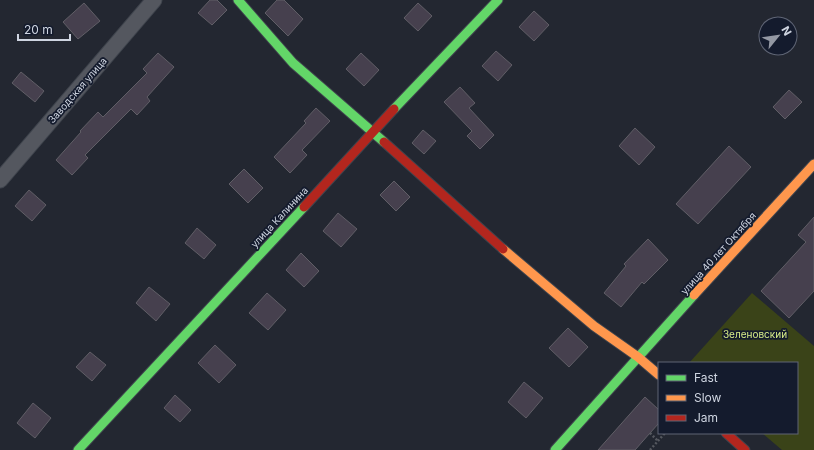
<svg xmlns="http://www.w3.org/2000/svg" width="814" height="450" font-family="Inter,sans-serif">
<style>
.green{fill:#3a4318}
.building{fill:#46404e;stroke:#605e66}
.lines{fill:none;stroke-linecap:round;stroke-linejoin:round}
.street-casing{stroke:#3f444d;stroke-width:17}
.fast-casing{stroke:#3f444d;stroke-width:11}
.slow-casing{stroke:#3f444d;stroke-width:11}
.jam-casing{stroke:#3f444d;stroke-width:11}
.path{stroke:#55585f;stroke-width:2.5;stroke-dasharray:2 2;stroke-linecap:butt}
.street{stroke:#54575f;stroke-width:15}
.fast{stroke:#63d668;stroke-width:9}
.slow{stroke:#ff974d;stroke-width:9}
.jam{stroke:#b3261e;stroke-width:9}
.labels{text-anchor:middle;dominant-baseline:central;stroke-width:3.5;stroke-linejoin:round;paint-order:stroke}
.street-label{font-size:10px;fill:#cfd5e1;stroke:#141b2d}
.park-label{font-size:10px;fill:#d7ec86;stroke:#141b2d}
</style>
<rect width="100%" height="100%" fill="#232731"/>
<!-- green -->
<path class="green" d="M752 293 814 346V450H782L762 433H797V363H689Z"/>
<!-- building -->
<path class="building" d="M210 0H217L227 10 212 25 198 13Z
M277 0H284L303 19 288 36 265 13Z
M84 3 100 21 78 39 63 22Z
M418 3 432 16 418 31 404 18Z
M534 11 549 25 534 41 519 27Z
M496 51 512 65 498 81 482 66Z
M158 53 174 67 147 97 150 101 137 115 131 109 85 155 88 158 72 175 56 160 81 132 80 131 98 112 103 117 147 73 143 69Z
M361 53 379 70 364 86 346 69Z
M21 72 44 91 35 102 12 83Z
M460 87 475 103 469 108 494 135 480 149 467 136 472 131 444 102Z
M789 90 802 102 785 119 773 107Z
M316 108 330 121 302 150 307 155 290 173 274 157 306 123 304 121Z
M635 128 655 147 639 165 619 146Z
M423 130 436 141 424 154 412 143Z
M729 146 751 167 698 224 676 204Z
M244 169 263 188 248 203 229 184Z
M394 181 410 197 396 211 380 195Z
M29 190 46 205 32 221 15 206Z
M338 213 357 229 341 247 323 231Z
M814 217V291L789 318 761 291 806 242 798 235Z
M197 228 216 245 204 259 185 243Z
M648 239 668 260 644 284 642 282 621 307 604 293 626 266 624 264Z
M301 253 319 271 304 287 286 270Z
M149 287 170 304 156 321 136 303Z
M267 293 286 310 268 330 249 313Z
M568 328 588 347 569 367 549 348Z
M215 345 236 365 219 383 198 363Z
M90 352 106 365 92 381 76 367Z
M524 382 543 398 526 418 508 402Z
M175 395 191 410 180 422 164 408Z
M645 397 659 410V423L650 433 635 450H598Z
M33 403 51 418 35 438 17 423Z"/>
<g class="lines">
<defs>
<path id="street" d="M0 180 154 0"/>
<path id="fast" d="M238 0 293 63 384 142
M394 109 498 0
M78 450 304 207
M555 450 694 295"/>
<path id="slow" d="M503 249 594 326 638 357 659 375
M694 295 814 164"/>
<path id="jam" d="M384 142 503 249
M304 207 394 109
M726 433 745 450"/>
</defs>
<!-- street casing -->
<use href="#street" class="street-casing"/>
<!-- fast casing -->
<use href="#fast" class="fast-casing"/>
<!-- slow casing -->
<use href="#slow" class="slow-casing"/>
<!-- jam casing -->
<use href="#jam" class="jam-casing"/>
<!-- path -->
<path class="path" d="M650 433 658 441
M650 450 665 433"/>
<!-- street -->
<use href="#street" class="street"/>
<!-- fast -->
<use href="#fast" class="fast"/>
<!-- slow -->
<use href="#slow" class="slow"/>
<!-- jam -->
<use href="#jam" class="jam"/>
</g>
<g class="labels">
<!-- street labels -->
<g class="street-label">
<text transform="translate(77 90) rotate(-49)">Заводская улица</text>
<text transform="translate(279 217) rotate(-47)">улица Калинина</text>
<text transform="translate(718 253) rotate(-48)">улица 40 лет Октября</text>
</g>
<!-- park labels -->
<g class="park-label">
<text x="755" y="334">Зеленовский</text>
</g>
</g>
<!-- legend -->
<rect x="658" y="362" width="140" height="72" fill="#141b2d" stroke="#5f6575"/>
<rect x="666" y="375" width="20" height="6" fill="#63d668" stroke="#5f6575"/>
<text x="694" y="382" font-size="12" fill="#cfd5e1">Fast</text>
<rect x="666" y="395" width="20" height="6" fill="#ff974d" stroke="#5f6575"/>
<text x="694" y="402" font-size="12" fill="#cfd5e1">Slow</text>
<rect x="666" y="415" width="20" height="6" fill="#b3261e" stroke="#5f6575"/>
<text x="694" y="422" font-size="12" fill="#cfd5e1">Jam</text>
<!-- north arrow -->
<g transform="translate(778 36) rotate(60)"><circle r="19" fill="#141b2d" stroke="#5f6575"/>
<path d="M0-3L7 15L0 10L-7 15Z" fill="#9398a3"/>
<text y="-6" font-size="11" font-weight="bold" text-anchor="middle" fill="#cfd5e1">N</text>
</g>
<!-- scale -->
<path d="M18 34v6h52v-6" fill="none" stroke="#cfd5e1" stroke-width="2"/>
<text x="24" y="34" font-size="12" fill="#cfd5e1" stroke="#141b2d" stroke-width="3" paint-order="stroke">20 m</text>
</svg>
